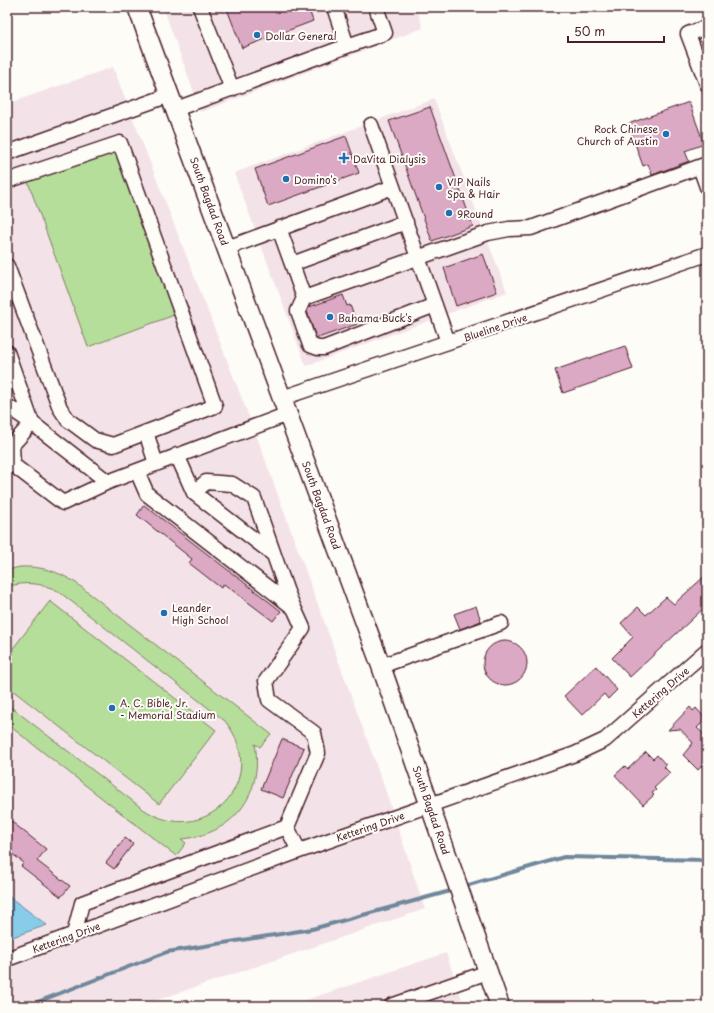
<svg xmlns="http://www.w3.org/2000/svg" width="714" height="1013" font-family="'Playpen Sans',sans-serif">
<style>
.built{fill:#f3e3e8}
.green{fill:#b5de9a;stroke:#807e62}
.water{fill:#87cce8;stroke:#6f879c}
.lines{fill:none;stroke-linecap:round;stroke-linejoin:round}
.stream{stroke:#6f879c;stroke-width:4}
.building{fill:#dca9c4;stroke:#4a1f2b}
.minor-casing{stroke:#4a1f2b;stroke-width:17}
.major-casing{stroke:#4a1f2b;stroke-width:21}
.minor{stroke:#fdfcf7;stroke-width:14}
.major{stroke:#fdfcf7;stroke-width:18}
.poi-dot{fill:#1f6fb2;stroke:#fdfcf7;stroke-width:1.5}
.labels{text-anchor:middle;dominant-baseline:central;stroke-width:4;stroke-linejoin:round;paint-order:stroke}
.poi-label{font-size:10px;fill:#4a1f2b;stroke:#fdfcf7;text-anchor:start}
.street-label{font-size:10px;fill:#4a1f2b;stroke:#fdfcf7}
</style>
<rect width="100%" height="100%" fill="#fdfcf7"/>
<filter id="ink" filterUnits="userSpaceOnUse"><feTurbulence type="fractalNoise" baseFrequency=".025" numOctaves="2"/><feDisplacementMap in="SourceGraphic" scale="8" xChannelSelector="R" yChannelSelector="G"/><feConvolveMatrix kernelMatrix="1 2 1 2 8 2 1 2 1" color-interpolation-filters="sRGB"/></filter>
<g filter="url(#ink)">
<!-- built -->
<path class="built" d="M163 7H416L423 28 201 112Z
M113 67 258 440 384 786 425 909 140 1006H7V104Z
M434 99 507 292 306 366 234 173Z
M446 953 464 1006H301L300 1002Z"/>
<!-- green -->
<path class="green" d="M116 150 177 314 88 347 28 182Z
M20 567C41 566 58 571 76 583L271 734 260 747 255 744C264 795 233 835 181 839L186 843 176 856 7 724V704L143 809C205 851 272 779 225 721L58 591C42 583 25 581 7 587V570Z
M50 601 216 730 159 804 7 686V656Z"/>
<!-- water -->
<path class="water" d="M7 895 47 925 7 939Z"/>
<g class="lines">
<!-- stream -->
<path class="stream" d="M462 887 564 857 707 860
M27 1006 167 952 312 929 454 890"/>
</g>
<!-- building -->
<path class="building" d="M234 7H308L313 21 242 48 227 9Z
M689 102 704 144 685 151 689 161 652 175 648 164 643 166 628 124Z
M430 107 473 226 432 241 389 121Z
M346 136 359 173 268 206 255 169Z
M483 254 497 292 456 306 444 268Z
M343 295 347 306 350 305 357 324 318 338H316L307 311 309 307Z
M625 346 633 369 563 393 555 370Z
M144 505 281 611 273 621 224 584 221 588 189 563 192 559 137 515Z
M707 574V605L630 677 612 658 633 637 621 623 638 607 646 615 666 597 674 604Z
M476 606 481 621 460 629 454 614Z
M483 663a22 22 0 1 1 44 0a22 22 0 1 1-44 0Z
M596 666 617 690 608 699 604 694 582 715 564 696Z
M690 707 693 711 696 708 706 719 697 728 707 737V760L698 770 683 755 693 743 680 729 668 730Z
M282 739 304 748 283 798 261 789Z
M646 752 653 759 657 755 666 765 664 767 670 773 654 788 656 790 652 793 654 795 643 805 615 775 625 766 628 769Z
M7 818 46 849 37 861 70 886 61 897 21 866 24 863 7 850Z
M125 838 133 844 114 869 106 863Z"/>
<g class="lines">
<defs>
<path id="minor" d="M200 7 232 89
M334 7 347 46
M707 27 688 34 707 84
M176 109 347 46 385 33 376 7
M7 153 170 95
M700 167 707 187
M7 181 120 143 215 406 113 445 95 440 68 420 60 408 7 266
M393 187 448 342
M279 228 292 264 406 222
M227 248 393 187 371 125
M292 264 304 298 488 233 509 229 531 228 707 164
M304 298 298 311 310 345 318 348H324L435 305
M7 352 32 423 108 482 288 414
M282 398 448 342 707 254
M7 406 32 423 12 445 13 465 63 503 108 482
M146 432 156 464
M177 455 194 493 273 554
M194 493 206 482 232 484 254 498 287 592 293 606
M381 666 501 623
M287 827 299 851
M74 934 82 903 287 827 318 753 314 733 269 700 266 681 303 628 294 608 147 494 137 471
M7 959 299 851 575 754 605 740 707 650
M391 1006 488 972"/>
<path id="major" d="M137 7 381 666 500 1006"/>
</defs>
<!-- minor casing -->
<use href="#minor" class="minor-casing"/>
<!-- major casing -->
<use href="#major" class="major-casing"/>
<!-- minor -->
<use href="#minor" class="minor"/>
<!-- major -->
<use href="#major" class="major"/>
</g>
</g>
<!-- markers -->
<g class="poi-dot">
<circle cx="257" cy="35" r="4"/>
<circle cx="666" cy="134" r="4"/>
<path d="M342 152h4v4h4v4h-4v4h-4v-4h-4v-4h4z"/>
<circle cx="286" cy="179" r="4"/>
<circle cx="439" cy="187" r="4"/>
<circle cx="449" cy="213" r="4"/>
<circle cx="330" cy="317" r="4"/>
<circle cx="164" cy="613" r="4"/>
<circle cx="112" cy="708" r="4"/>
</g>
<g class="labels">
<!-- poi labels -->
<g class="poi-label">
<text x="265" y="35">Dollar General</text>
<text x="658" y="128" text-anchor="end">Rock Chinese<tspan x="658" dy="12">Church of Austin</tspan></text>
<text x="353" y="158">DaVita Dialysis</text>
<text x="294" y="179">Domino's</text>
<text x="447" y="181">VIP Nails<tspan x="447" dy="12">Spa &amp; Hair</tspan></text>
<text x="457" y="213">9Round</text>
<text x="338" y="317">Bahama Buck's</text>
<text x="172" y="607">Leander<tspan x="172" dy="12">High School</tspan></text>
<text x="120" y="702">A. C. Bible, Jr.<tspan x="120" dy="12">- Memorial Stadium</tspan></text>
</g>
<!-- street labels -->
<g class="street-label">
<text transform="translate(210 201) rotate(70)">South Bagdad Road</text>
<text transform="translate(495 327) rotate(-19)">Blueline Drive</text>
<text transform="translate(322 505) rotate(70)">South Bagdad Road</text>
<text transform="translate(660 692) rotate(-41)">Kettering Drive</text>
<text transform="translate(432 810) rotate(71)">South Bagdad Road</text>
<text transform="translate(370 826) rotate(-19)">Kettering Drive</text>
<text transform="translate(66 937) rotate(-20)">Kettering Drive</text>
</g>
</g>
<!-- margin -->
<rect width="714" height="1013" fill="none" stroke="#fdfcf7" stroke-width="24"/>
<rect x="12" y="12" width="690" height="989" fill="none" stroke="#4a1f2b" stroke-width="1.5" filter="url(#ink)"/>
<!-- scale -->
<path d="M568 36v6h96v-6" fill="none" stroke="#4a1f2b" stroke-width="2"/>
<text x="574" y="36" font-size="12" fill="#4a1f2b" stroke="#fdfcf7" stroke-width="3" paint-order="stroke">50 m</text>
</svg>
